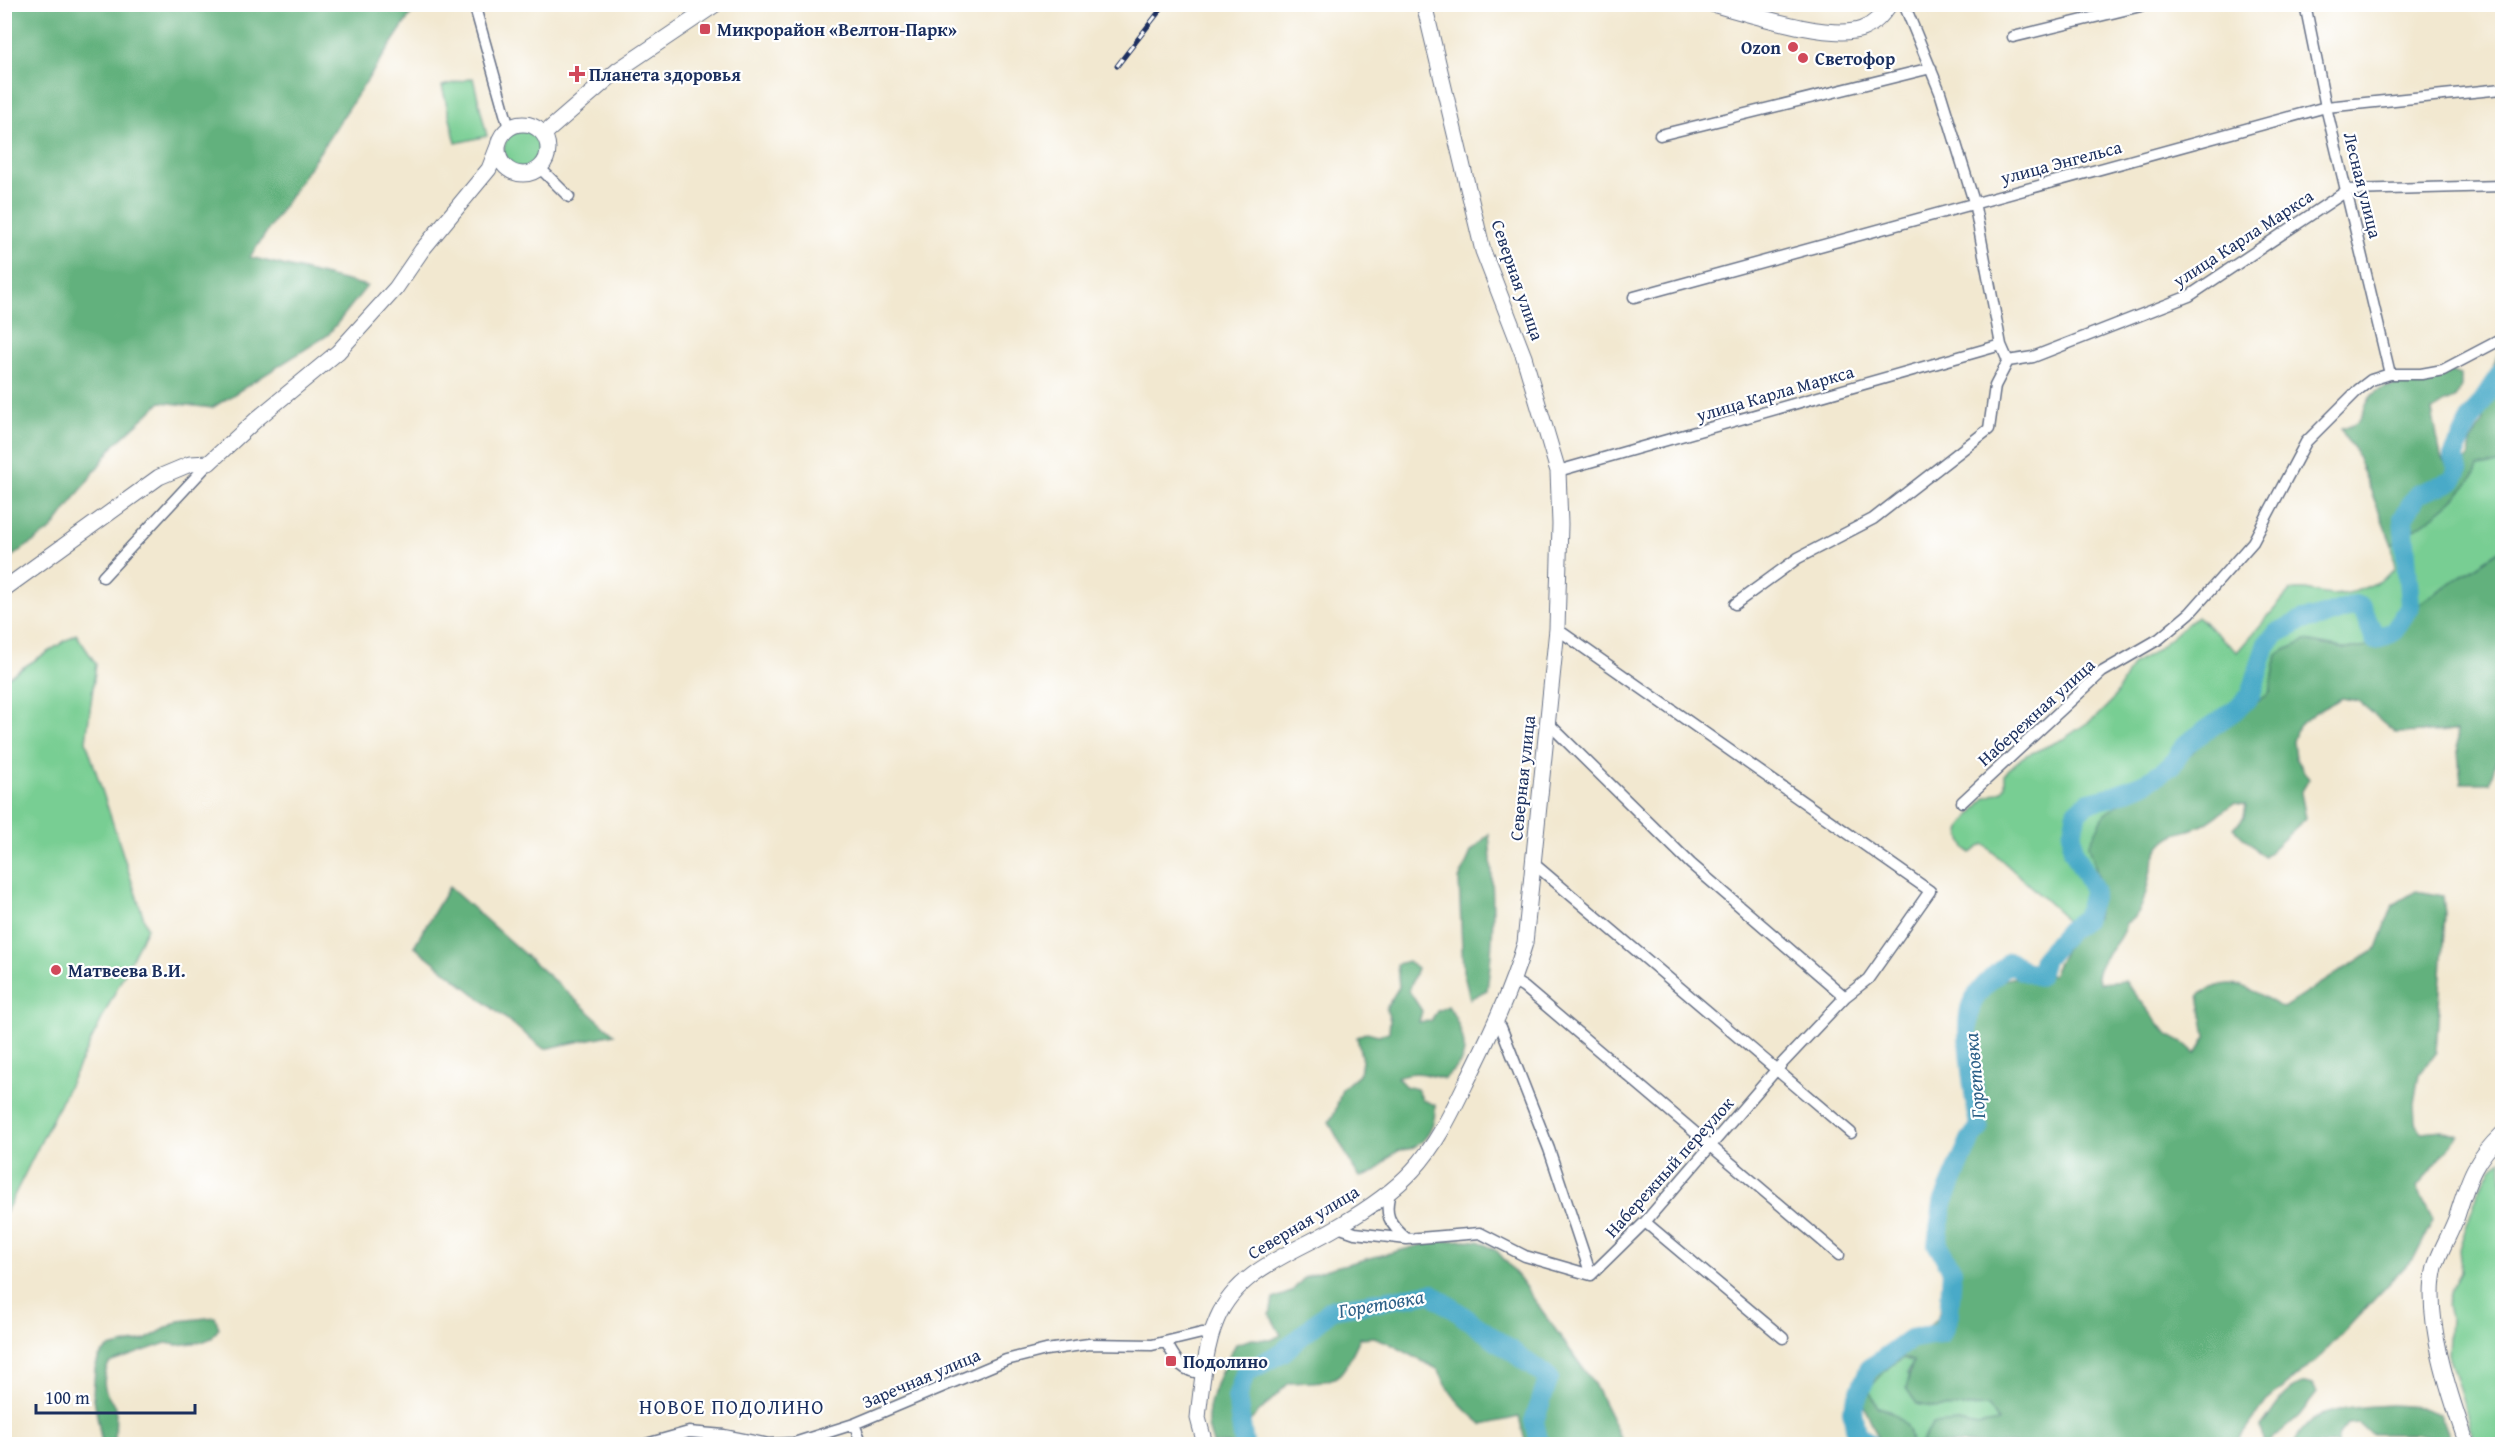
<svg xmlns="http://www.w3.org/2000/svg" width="2507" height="1449" font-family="'Gentium Book Plus',serif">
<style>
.green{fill:#78ce93;stroke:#4a7e78;stroke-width:1.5}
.forest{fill:#62b17d;stroke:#3e706e;stroke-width:1.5}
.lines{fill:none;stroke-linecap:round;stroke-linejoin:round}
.river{stroke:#49aac8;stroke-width:20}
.street-casing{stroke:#667086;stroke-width:13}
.secondary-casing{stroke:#667086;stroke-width:17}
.street{stroke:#fff;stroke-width:10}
.secondary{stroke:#fff;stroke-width:15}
.rail-casing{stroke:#1b2f5e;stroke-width:5}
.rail{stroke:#fff;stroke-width:3;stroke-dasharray:9;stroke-linecap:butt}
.poi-dot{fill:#d1495b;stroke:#fff;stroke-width:2}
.labels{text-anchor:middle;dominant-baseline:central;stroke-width:4.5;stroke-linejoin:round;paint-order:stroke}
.poi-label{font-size:18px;font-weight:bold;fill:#1b2f5e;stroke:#fff;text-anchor:start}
.street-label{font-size:18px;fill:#1b2f5e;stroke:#fff}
.water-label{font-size:20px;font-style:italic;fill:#2d6088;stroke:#fff}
.neighbourhood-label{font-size:20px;letter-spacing:1.5px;fill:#1b2f5e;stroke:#fff}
</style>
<rect width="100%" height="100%" fill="#fff"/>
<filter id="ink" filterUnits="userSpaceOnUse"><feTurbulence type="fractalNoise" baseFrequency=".0167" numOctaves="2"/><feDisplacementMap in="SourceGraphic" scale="12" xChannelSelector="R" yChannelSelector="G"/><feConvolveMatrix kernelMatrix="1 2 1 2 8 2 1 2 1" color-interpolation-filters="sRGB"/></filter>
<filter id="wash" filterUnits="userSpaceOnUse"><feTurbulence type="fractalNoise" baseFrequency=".008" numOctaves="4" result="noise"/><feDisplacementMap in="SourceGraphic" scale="24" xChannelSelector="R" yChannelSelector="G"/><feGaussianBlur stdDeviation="1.35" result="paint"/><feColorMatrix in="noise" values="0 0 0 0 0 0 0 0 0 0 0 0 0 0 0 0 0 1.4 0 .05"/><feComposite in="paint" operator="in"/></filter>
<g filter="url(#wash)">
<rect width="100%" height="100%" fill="#f2e8d0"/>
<!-- green -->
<path class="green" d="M473 78 487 136 456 143 442 86Z
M504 149a19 19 0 1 1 38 0a19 19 0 1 1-38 0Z
M2502 460V549L2417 605 2398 634 2362 648H2341L2305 641 2277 654 2270 693 2205 739 2171 775 2133 794 2089 845 2101 886 2097 918 2074 935 2062 915 1984 844 1971 853 1965 849 1960 832 1962 826 1985 798 2002 791 2005 786V774L2009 769 2023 757 2063 739 2096 717 2113 700 2132 665 2155 651 2197 616 2237 652 2290 591C2303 588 2311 591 2324 594 2347 598 2378 585 2395 569L2392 545C2418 527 2467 496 2478 466L2497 464Z
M76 634 96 664 86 741 147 928 5 1214V679Z
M2502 1160V1444H2476L2448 1354 2450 1317 2447 1306 2450 1293 2461 1272 2459 1248 2479 1190 2491 1168Z
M1902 1358 1913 1361 1908 1373 1937 1408 1988 1406 1998 1423 1977 1426 1959 1422 1926 1434 1920 1444H1909L1911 1438 1889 1410 1878 1407 1868 1389 1890 1366Z"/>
<!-- forest -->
<path class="forest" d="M5 4 417 5 250 257 367 286 328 335 212 408 161 402 114 445 52 529 5 561Z
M2502 349V460L2497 464 2478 467C2467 496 2418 527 2392 545L2354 448 2346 439 2341 428C2372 426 2357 398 2382 389 2385 387 2401 383 2405 382 2412 381 2421 384 2429 382 2436 379 2443 374 2450 371L2461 375V387L2455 399 2443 404 2432 411 2441 457 2452 474 2469 456 2471 443 2483 420 2482 408 2476 396 2490 376 2499 352Z
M2502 549V738L2490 783H2461L2456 731 2396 733 2358 701 2342 698 2316 712 2298 726 2293 741 2295 758 2309 779 2301 793 2306 818 2264 857 2234 828 2244 817 2246 805 2234 803C2224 810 2214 819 2203 825 2185 834 2172 830 2159 848 2145 870 2151 912 2126 923 2121 944 2101 955 2097 976L2100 983 2125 981 2168 1035 2185 1044 2196 1054 2206 1037 2199 995C2236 971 2249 991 2283 1008L2377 948 2393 905 2416 891 2443 896 2445 914 2436 1052 2419 1074 2414 1103 2415 1122 2422 1132 2442 1130 2459 1135 2417 1187 2433 1220 2415 1256 2318 1359 2266 1402 2236 1444H1920L1933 1424 1959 1422 1977 1426 1998 1422 1987 1406 1937 1408 1917 1404 1906 1388 1913 1361 1903 1358 1890 1366 1868 1389 1878 1407C1894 1411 1914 1426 1909 1444H1881L1859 1394C1880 1361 1906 1343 1937 1320L1945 1291 1944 1222 1950 1182 1957 1154 1979 1140 1978 1048 1974 1015 1982 993 2003 980 2031 974 2052 975C2068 943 2068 940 2097 918L2101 886 2089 845 2105 814 2133 794 2171 775 2205 739 2270 693 2277 654 2305 641 2341 648H2362L2398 634 2417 605Z
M1489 834C1494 891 1495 933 1487 990L1470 999 1463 971 1459 880 1471 852Z
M449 887 614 1034 544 1049 414 946Z
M1408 961 1417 968 1409 991 1422 1011 1419 1022 1431 1021 1437 1011 1448 1006C1457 1019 1470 1046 1461 1061 1457 1068 1449 1074 1444 1079 1427 1074 1414 1070 1397 1077L1405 1086 1417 1089 1423 1100 1435 1105C1436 1123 1429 1140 1412 1148 1408 1150 1402 1149 1398 1151 1382 1160 1381 1174 1360 1177L1353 1167 1329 1122 1335 1112 1342 1089 1360 1073 1362 1061 1357 1037 1367 1032 1378 1035 1389 1032 1390 1020 1386 1008 1399 987 1397 964Z
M1465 1240 1479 1241 1497 1251 1514 1271 1594 1384 1624 1444H1526L1519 1417 1483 1425C1464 1409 1448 1394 1439 1370L1387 1342 1374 1337 1360 1338C1337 1386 1341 1380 1289 1383L1248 1423 1253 1444H1213C1212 1439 1209 1432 1208 1426 1206 1398 1223 1366 1236 1344L1252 1339 1271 1340 1281 1335 1270 1315 1273 1299 1291 1292 1305 1277 1327 1269 1437 1241Z
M215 1317 219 1328 212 1338 202 1342 177 1345 166 1343 109 1363C101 1381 103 1393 116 1407L115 1444H102L93 1393 95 1369 99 1357 108 1348 145 1340 179 1321Z
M2305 1383 2312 1385 2317 1393 2299 1416 2268 1443 2263 1441 2261 1427C2274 1411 2283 1389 2305 1383Z
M2392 1405 2419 1407 2440 1414 2448 1435 2440 1439 2414 1434H2371L2359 1423 2347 1424 2339 1434 2337 1444H2294C2297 1438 2304 1426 2310 1421 2327 1408 2371 1406 2392 1405Z"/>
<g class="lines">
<!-- river -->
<path class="river" d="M1244 1444 1237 1398 1245 1373 1283 1352 1332 1309 1431 1293 1549 1378 1534 1421 1539 1444
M1870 1444 1856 1433 1852 1410 1869 1369 1910 1339 1942 1333 1949 1315 1952 1270 1937 1244 1943 1203 1970 1140 1979 1128C1976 1101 1961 1026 1972 1003 1980 987 1997 973 2010 962L2023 971 2039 976 2044 959 2069 930 2086 918 2094 890 2073 850 2072 834 2077 812 2089 802 2110 797 2145 783 2171 766 2186 744 2237 709 2251 695 2266 645 2277 633 2303 620 2324 616 2355 605 2361 607 2365 614 2375 640 2393 632 2410 606 2403 518 2418 494 2452 481 2458 470 2453 457 2471 418 2502 371"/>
</g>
</g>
<g filter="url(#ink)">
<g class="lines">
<defs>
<path id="street" d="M474 4 509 128
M2305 4 2326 107 2390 374
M2013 37 2149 4
M1660 135 1931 68
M540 168 569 197
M1634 297 2326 107 2502 89
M2008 361 2033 357 2189 296 2348 190 2502 186
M1558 471 2001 345
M103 577 209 463
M1735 604 1798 558 1873 519 1989 429 1995 386 2008 361 2001 345 1974 202 1940 92 1904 4
M1547 722 1691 864 1845 997
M1962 802 2102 672 2159 639 2190 613 2253 542 2306 442 2358 390 2371 380 2390 374H2421L2443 370 2502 339
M1533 863 1851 1133
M1514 981 1524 987 1839 1255
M1496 1023 1501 1027 1549 1149 1591 1275
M1391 1190C1383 1214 1389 1224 1407 1239L1480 1233 1525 1256 1591 1275 1645 1222 1776 1070 1845 997 1868 979 1930 891 1557 629
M1645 1222 1783 1338
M1338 1227 1355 1233 1407 1239
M1166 1342C1176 1360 1181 1373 1204 1373
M854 1424 862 1444
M646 1444 689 1432 724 1435 769 1444 794 1443 854 1424 1006 1360 1046 1350 1089 1344 1152 1345 1202 1333 1212 1334"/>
<path id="secondary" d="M1712 4C1747 13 1831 41 1862 29 1875 24 1882 15 1890 4
M498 149a25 25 0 1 1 50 0a25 25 0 1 1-50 0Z
M544 134 618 70 716 4
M4 589 159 477 190 464 209 463 258 418 338 352 396 288 422 250 489 169 498 146
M1205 1444 1198 1418 1199 1408C1202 1381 1206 1344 1217 1319 1238 1269 1294 1253 1337 1227 1363 1212 1393 1192 1413 1170 1437 1144 1452 1112 1467 1081 1490 1035 1511 991 1525 943L1557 629 1560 524 1558 471 1524 357 1483 251 1424 4
M2467 1444C2450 1396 2423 1317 2435 1267 2440 1250 2451 1233 2457 1216 2469 1179 2473 1162 2502 1134"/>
</defs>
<!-- street casing -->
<use href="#street" class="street-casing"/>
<!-- secondary casing -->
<use href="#secondary" class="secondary-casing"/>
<!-- street -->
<use href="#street" class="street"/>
<!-- secondary -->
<use href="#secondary" class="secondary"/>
<defs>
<path id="rail" d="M1117 66 1165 4"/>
</defs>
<!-- rail casing -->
<use href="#rail" class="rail-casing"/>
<!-- rail -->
<use href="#rail" class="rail"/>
</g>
</g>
<!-- markers -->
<g class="poi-dot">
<rect x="699" y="23" width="12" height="12" rx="3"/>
<circle cx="1793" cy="47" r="6"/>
<circle cx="1803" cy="58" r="6"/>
<path d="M574 65h6v6h6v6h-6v6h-6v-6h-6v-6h6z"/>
<circle cx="56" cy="970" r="6"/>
<rect x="1165" y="1355" width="12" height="12" rx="3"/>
</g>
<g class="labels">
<!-- poi labels -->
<g class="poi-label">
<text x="717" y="29">Микрорайон «Велтон-Парк»</text>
<text x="1781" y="47" text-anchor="end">Ozon</text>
<text x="1815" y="58">Светофор</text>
<text x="589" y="74">Планета здоровья</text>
<text x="68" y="970">Матвеева В.И.</text>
<text x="1183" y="1361">Подолино</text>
</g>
<!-- street labels -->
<g class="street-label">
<text transform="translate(2061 162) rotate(-15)">улица Энгельса</text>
<text transform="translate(2363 185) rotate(76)">Лесная улица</text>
<text transform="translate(2243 238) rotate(-33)">улица Карла Маркса</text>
<text transform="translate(1518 280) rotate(71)">Северная улица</text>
<text transform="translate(1775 393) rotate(-16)">улица Карла Маркса</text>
<text transform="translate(2036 712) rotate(-42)">Набережная улица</text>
<text transform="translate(1522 778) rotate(-84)">Северная улица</text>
<text transform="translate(1669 1167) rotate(-48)">Набережный переулок</text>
<text transform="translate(1303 1222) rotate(-31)">Северная улица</text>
<text transform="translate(921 1378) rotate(-23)">Заречная улица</text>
</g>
<!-- water labels -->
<g class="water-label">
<text transform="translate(1974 1076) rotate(-95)">Горетовка</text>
<text transform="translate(1381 1303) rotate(-10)">Горетовка</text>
</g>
<!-- neighbourhood labels -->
<g class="neighbourhood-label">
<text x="732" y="1406">НОВОЕ ПОДОЛИНО</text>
</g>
</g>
<!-- margin -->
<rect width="2507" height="1449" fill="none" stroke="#fff" stroke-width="24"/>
<!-- scale -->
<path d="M36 1404v9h159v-9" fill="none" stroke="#1b2f5e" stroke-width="3"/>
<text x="45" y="1404" font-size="18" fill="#1b2f5e" stroke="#ffffff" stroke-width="4.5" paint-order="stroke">100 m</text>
</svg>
